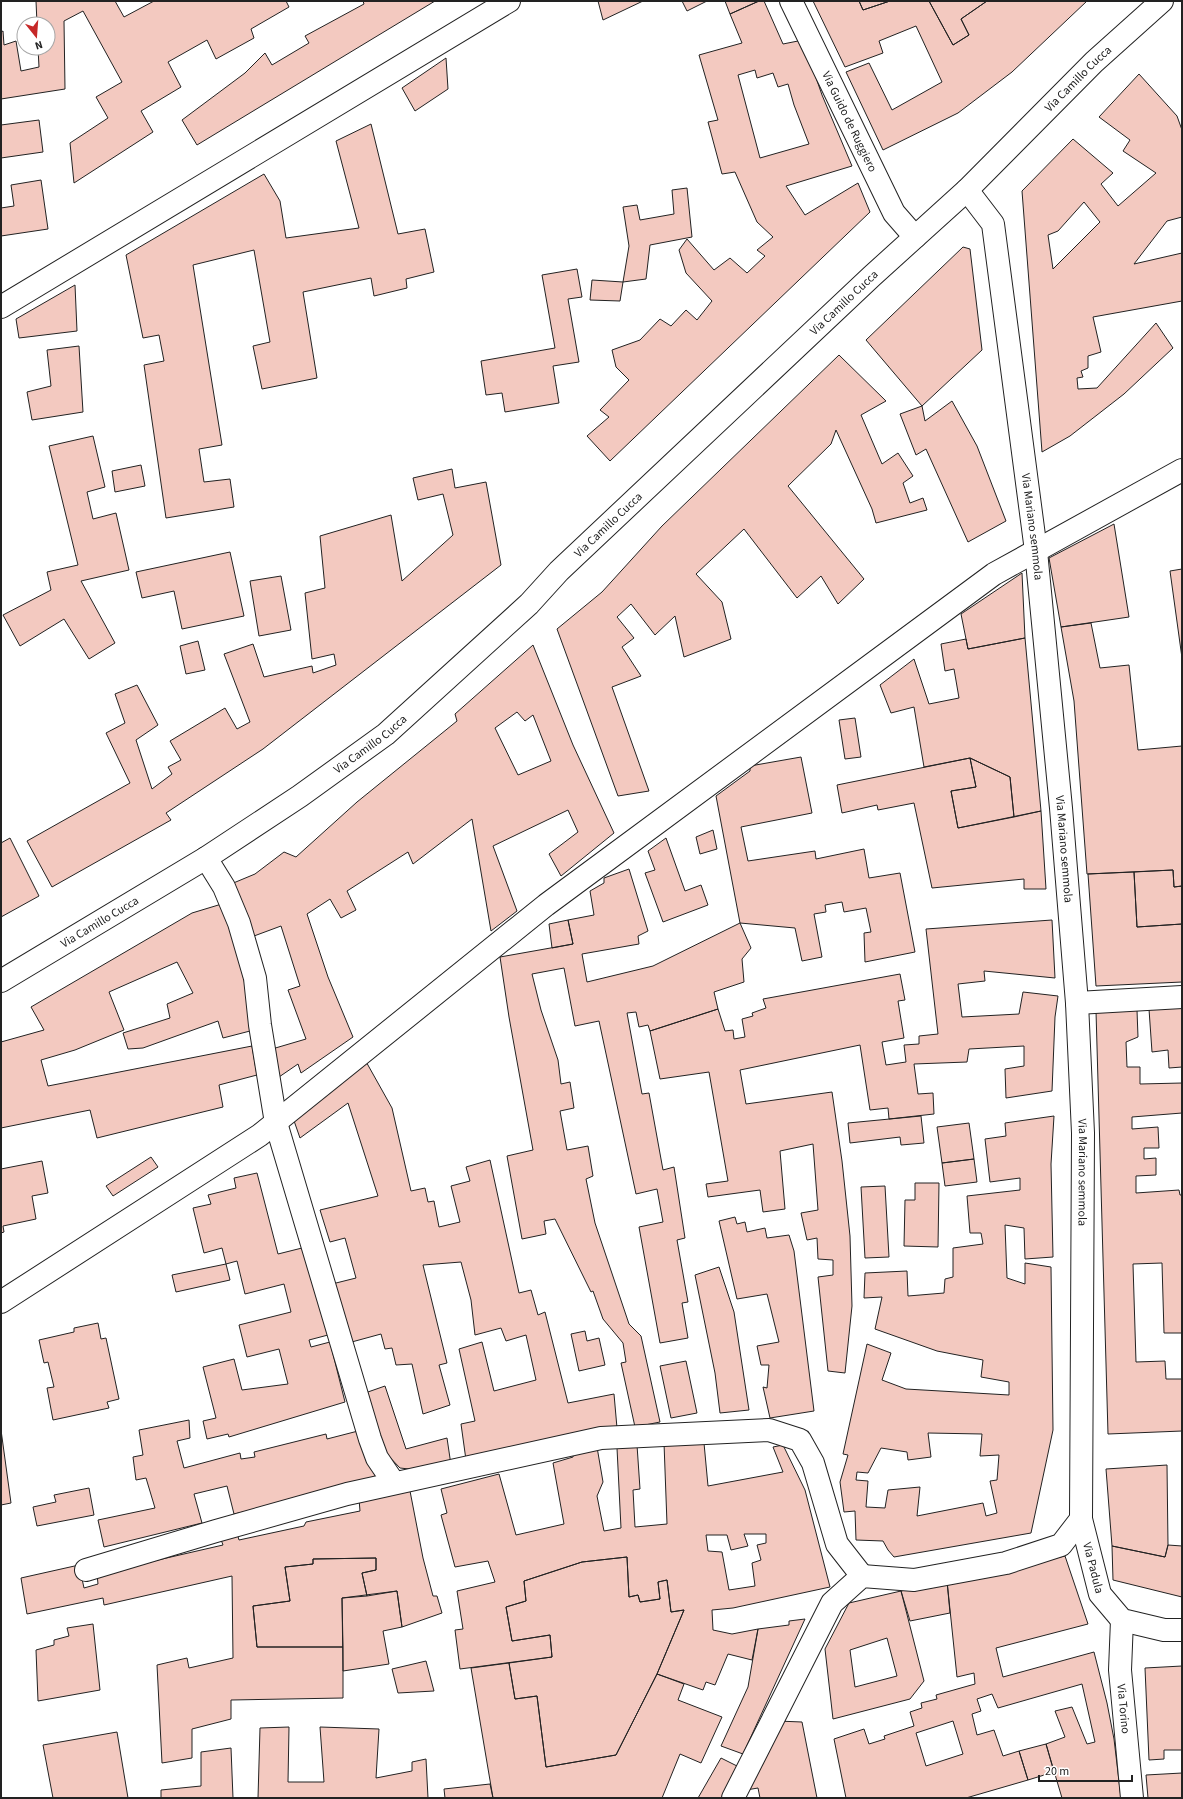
<svg xmlns="http://www.w3.org/2000/svg" width="1183" height="1799" font-family="'Source Sans 3',sans-serif">
<style>
.building{fill:#f3c9c0;stroke:#222;fill-rule:evenodd}
.lines{fill:none;stroke-linecap:round;stroke-linejoin:round}
.street-casing{stroke:#222;stroke-width:24}
.secondary-casing{stroke:#222;stroke-width:24}
.street{stroke:#fff;stroke-width:22}
.secondary{stroke:#fff;stroke-width:22}
.labels{text-anchor:middle;dominant-baseline:central;stroke-width:3;stroke-linejoin:round;paint-order:stroke}
.street-label{font-size:12px;fill:#222;stroke:#fff}
</style>
<rect width="100%" height="100%" fill="#fff"/>
<!-- building -->
<path class="building" d="M36 1H115L124 17 154 1H286L289 7 251 29 254 38 216 59 207 40 168 62 181 87 141 111 153 132 74 183 70 143 108 118 96 97 122 82 83 11 64 21 65 89 1 99V32L3 31 4 45 16 41 21 71 39 67 38 48H48V24H37Z
M363 1H435L197 145 182 120 245 73 265 53 272 65 309 43 305 36 364 4Z
M598 1H643L603 20Z
M682 1H707L687 11Z
M725 1H759L730 14Z
M759 1H764L783 44 803 40 822 95 852 166 786 186 805 215 858 183 870 212 610 461 587 436 609 417 600 410 629 380 616 367 612 350 640 340 660 319 671 326 686 310 697 320 712 301 686 273 679 250 687 239 714 270 730 258 747 273 765 256 757 250 773 237 757 222 735 172 722 174 708 122 718 120 699 55 742 43 730 14ZM755 70 757 78 773 73 778 87 788 84 794 105 809 144 760 158 738 75Z
M813 1H859L863 10 890 1H929L953 45 969 35 961 19 987 1H1087L1012 72 958 113 883 150 846 72 869 63 892 110 942 82 916 26 879 41 883 53 845 67Z
M859 1H890L863 10Z
M929 1H987L961 19 969 35 953 45Z
M446 58 448 89 415 111 402 88Z
M1139 74 1177 116 1182 130V217L1167 221 1134 264 1182 253V301L1093 317 1101 352 1088 356V368L1081 371 1083 377 1077 378 1078 389 1097 388 1156 323 1173 348 1124 394 1070 436 1042 452 1022 191 1073 139 1113 173 1101 184 1118 206 1156 173 1123 151 1130 140 1099 117ZM1084 202 1100 222 1053 269 1048 235 1058 231Z
M39 120 43 152 1 158V125Z
M371 124 398 234 425 229 434 272 406 279 407 288 374 296 371 278 303 292 317 378 262 389 253 346 270 342 254 250 193 265 222 445 199 449 204 482 230 479 234 507 166 518 144 365 164 361 159 335 143 338 126 255 264 174 280 201 286 238 359 228 336 141Z
M41 180 48 229 1 236V208L14 206 11 185Z
M687 188 692 237 650 245 646 279 623 282 629 246 623 207 637 205 640 220 674 214 672 190Z
M963 247 970 249 982 350 922 406 866 340Z
M577 269 582 297 568 299 579 362 553 366 559 403 505 412 502 393 486 395 481 361 555 348 542 275Z
M592 280 623 282 620 301 590 300Z
M75 285 77 331 19 338 16 319Z
M79 346 83 412 32 420 27 392 51 386 47 350Z
M839 355 886 401 861 415 882 464 898 453 913 476 903 483 910 503 923 498 927 510 876 523 872 509 836 430 831 444 788 486 864 579 838 604 821 576 797 598 744 529 696 574 722 602 731 639 684 657 675 616 655 635 631 604 617 617 634 638 622 647 641 676 612 687 649 791 618 796 557 629 602 592 662 526Z
M952 401 977 446 1006 521 968 542 926 449 916 455 900 414 922 406 925 421Z
M93 436 105 487 87 492 93 519 116 513 129 570 81 581 115 643 89 659 64 619 20 646 3 615 51 590 47 572 78 565 49 446Z
M141 465 145 486 115 492 112 471Z
M452 469 455 488 486 482 501 565 263 749 166 813 171 820 52 887 27 841 130 783 106 733 125 723 115 694 137 685 158 725 136 740 152 789 172 774 168 767 181 760 170 741 225 708 237 729 250 722 224 654 253 644 264 677 312 666 313 673 336 665 334 654 312 659 305 593 325 588 320 536 391 515 402 581 453 535 443 494 418 500 413 478Z
M1114 524 1129 617 1061 627 1049 558Z
M230 552 244 616 182 629 174 591 142 598 136 572Z
M1182 569V658L1170 571Z
M1022 573 1025 638 968 649 961 614Z
M281 576 291 630 259 636 250 581Z
M1091 623 1100 668 1129 665 1138 750 1182 746V886L1174 887 1173 870 1087 874 1074 701 1061 627Z
M1025 638 1041 811 1014 817 1010 777 970 758 924 767 914 707 891 713 880 685 914 659 929 704 959 698 954 669 945 671 941 644 966 639 968 649Z
M198 641 205 670 186 674 180 646Z
M533 645 573 745 614 833 561 876 549 854 578 832 568 810 493 846 517 911 491 931 472 819 413 864 408 852 347 891 356 910 341 918 330 899 307 914 328 977 353 1037 301 1073 298 1064 279 1077 272 1049 306 1039 288 990 300 986 281 926 254 936 231 884 255 874 284 852 296 857 357 802 457 721 455 714ZM517 712 525 721 533 715 551 761 518 775 495 728Z
M855 718 861 757 845 759 839 720Z
M801 757 812 813 741 827 748 861 815 851 816 859 864 849 869 878 900 873 915 952 865 962 864 933 871 932 866 908 844 912 842 902 825 905 826 912 814 914 822 957 802 961 795 928 740 923 716 796 750 771V766Z
M970 758 976 787 951 791 958 828 1041 811 1046 889H1024V879L932 888 914 803 878 810 877 805 842 813 837 785Z
M970 758 1010 777 1014 817 958 828 951 791 976 787Z
M713 830 717 849 700 854 696 837Z
M10 838 39 896 1 917V843Z
M666 838 685 891 701 885 708 905 663 922 645 873 655 870 648 851Z
M629 869 648 931 638 936 639 944 582 954 587 982 653 966 740 923 751 948 742 959 744 982 714 992 718 1009 650 1031 648 1025 639 1027 636 1012 627 1013 642 1094 649 1093 663 1170 674 1167 685 1238 677 1240 688 1302 682 1303 688 1338 660 1343 639 1227 663 1222 657 1189 636 1194 599 1021 575 1026 564 968 532 974 541 1010 558 1060 561 1084 570 1082 574 1108 560 1111 567 1150 588 1146 593 1176 586 1179 595 1223 629 1324 641 1336 660 1422 635 1427 621 1363 626 1362 623 1343 603 1319 593 1291 591 1292 555 1219 544 1221 546 1234 522 1239 507 1156 533 1150 509 1017 500 957 573 944 568 920 594 915 590 891 604 883V878Z
M1173 870 1174 887 1182 886V924L1137 927 1134 872Z
M1134 872 1137 927 1182 924V982L1096 986 1088 874Z
M225 903 248 996 250 1031 223 1038 218 1021 143 1048 128 1049 123 1033 170 1018 167 1004 193 993 177 962 109 992 124 1030 75 1050 41 1060 48 1086 252 1046 257 1075 219 1085 223 1107 97 1138 90 1110 1 1128V1042L44 1030 31 1007 192 913Z
M568 920 573 944 552 948 549 924Z
M1052 920 1055 978 984 971 985 981 958 984 962 1017 1019 1014 1023 992 1058 996 1055 1017 1052 1091 1006 1098 1005 1069 1024 1066V1046L969 1049 967 1062 914 1064 918 1094 933 1093 934 1114 889 1119 888 1108 870 1110 860 1045 740 1070 746 1104 832 1092 842 1161 850 1236 852 1306 845 1373 828 1371 818 1277 833 1275V1260L818 1259 817 1238 807 1240 801 1213 818 1210 813 1144 780 1151 785 1209 763 1212 760 1190 708 1197 706 1184 728 1181 709 1072 660 1079 650 1031 718 1009 725 1031 733 1030 734 1039 745 1037 742 1019 753 1016 752 1013 766 1008 763 999 900 974 905 1000 898 1001 904 1038 882 1042 886 1065 906 1062 904 1045 919 1044V1036L938 1034 926 929Z
M1182 1007V1067L1169 1068 1168 1050 1152 1052 1149 1009Z
M1137 1010 1138 1037 1126 1042 1127 1067H1140V1084L1182 1083V1113L1132 1117V1129L1158 1127 1159 1148H1144V1159L1156 1158V1175L1136 1176V1193L1179 1190 1180 1195H1182V1333H1164L1162 1263 1133 1264 1136 1362 1165 1361 1166 1379H1182V1431L1108 1434 1096 1011Z
M364 1058 392 1108 411 1191 425 1188 428 1202 434 1201 439 1227 460 1222 451 1186 470 1181 466 1167 490 1160 519 1293 531 1290 538 1315 545 1312 568 1403 614 1394 617 1428 466 1460 461 1424 475 1421 459 1349 482 1342 494 1391 536 1380 526 1335 506 1341 501 1328 475 1335 471 1300 461 1262 423 1265 447 1363 439 1365 450 1405 423 1414 412 1364 396 1365 392 1348 385 1349 381 1334 348 1343 332 1284 356 1278 345 1238 330 1242 320 1210 378 1196 348 1103 300 1138 292 1115Z
M921 1116 924 1143 901 1145 900 1137 850 1143 848 1123Z
M1054 1116 1051 1164 1053 1257 1025 1259 1024 1228 1005 1225 1007 1278 1025 1284V1263L1051 1267 1053 1430 1031 1533 894 1557 888 1550 883 1541 856 1540 855 1511 844 1512 840 1482 848 1455 843 1454 867 1344 891 1353 882 1380 906 1389 1009 1395V1382L981 1377 983 1360 937 1351 875 1329 882 1297 864 1298 865 1273 907 1271 908 1296 944 1293 945 1279 953 1277V1248L983 1244 981 1233H970L967 1196 1020 1190V1178L990 1182 985 1139 1006 1136 1005 1123ZM928 1433 982 1434 980 1456 999 1455 997 1480 990 1481 997 1513 986 1516 983 1503 917 1516 920 1487 888 1490 885 1508 866 1507 868 1481 856 1480 857 1472 868 1473 881 1448 907 1452 908 1460 931 1457Z
M969 1123 974 1159 942 1163 937 1127Z
M151 1157 158 1167 113 1196 106 1186Z
M974 1159 977 1182 945 1186 942 1163Z
M42 1161 48 1193 32 1196 36 1219 3 1226 4 1232 1 1233V1169Z
M257 1173 278 1254 306 1247 328 1335 309 1340 311 1347 330 1342 345 1402 229 1437 228 1434 207 1439 203 1421 216 1418 203 1367 234 1359 242 1390 288 1384 279 1349 247 1357 239 1325 291 1312 284 1284 245 1294 237 1261 226 1264 222 1248 204 1253 193 1208 211 1204 208 1195 236 1188 234 1178Z
M915 1183H939L938 1247 904 1246 905 1200H915Z
M885 1186 889 1257 865 1258 861 1187Z
M735 1217 737 1224 745 1222 747 1232 765 1228 767 1238 789 1235 794 1251 814 1411 770 1418 763 1387 767 1388 769 1365H761L757 1346 779 1342 767 1294 737 1299 719 1221Z
M226 1264 230 1280 176 1292 172 1275Z
M719 1267 734 1312 749 1410 720 1413 715 1373 695 1275Z
M98 1323 101 1339 106 1338 119 1399 107 1402 109 1408 53 1420 47 1388 54 1387 48 1362 44 1363 39 1340 74 1332V1328Z
M585 1331 587 1341 599 1338 605 1365 579 1371 571 1334Z
M686 1361 697 1413 671 1418 660 1366Z
M385 1386 406 1449 447 1438 451 1465 418 1470 400 1468 380 1447 365 1393Z
M189 1420 190 1438 177 1441 184 1468 240 1453 241 1459 255 1457 254 1452 326 1434 327 1439 358 1431 378 1483 234 1514 227 1486 194 1494 202 1523 104 1547 98 1520 155 1508 146 1478 136 1480 133 1457 143 1455 139 1430Z
M1 1430 11 1503 1 1505Z
M664 1443H704L708 1486 783 1472 773 1447 783 1445 805 1490 830 1587 733 1608 712 1610 713 1630 732 1634 758 1629 752 1660 728 1654 715 1685 706 1682 703 1690 657 1674 684 1610 671 1612 667 1580 658 1582 660 1599 640 1602 638 1595 629 1597 627 1557 582 1562 524 1581 526 1601 506 1607 512 1641 550 1635 552 1657 460 1669 455 1630 463 1629 457 1591 495 1582 488 1561 455 1567 441 1515 447 1513 441 1489 499 1474 516 1535 564 1524 553 1463 573 1457 574 1451 597 1447 603 1482 597 1496 604 1531 621 1528 617 1448 637 1445 640 1489 633 1490 635 1527 667 1524ZM744 1534H766V1543L757 1545 761 1560 752 1563 755 1586 729 1590 722 1552 708 1551 706 1535H727L731 1550 748 1546Z
M1167 1465 1168 1545 1165 1557 1112 1546 1106 1469Z
M89 1488 94 1515 37 1526 33 1507 56 1502 54 1495Z
M410 1491 423 1558 433 1596H437L442 1613 402 1627 397 1591 367 1596 362 1573 376 1570V1558L313 1559V1564L285 1567 290 1601 253 1606 257 1647H343V1698L231 1700V1719L192 1729V1758L162 1763 157 1665 187 1658 189 1668 233 1658 232 1576 104 1605 103 1598 27 1614 21 1578 79 1565 84 1588 98 1584 97 1574 223 1545 220 1537 237 1533 239 1540 304 1526 306 1522 360 1511 359 1499Z
M1168 1545 1182 1546V1597L1113 1580 1112 1546 1165 1557Z
M1065 1556 1088 1624 996 1648 1003 1677 1094 1652 1107 1703 1114 1739 1121 1798H1062L1046 1744 1065 1737 1055 1711 1072 1707 1087 1744 1095 1742 1082 1684 998 1708 992 1694 977 1699 981 1711 972 1714 977 1735 994 1730 1003 1756 1019 1751 1028 1780 966 1798H846L834 1739 864 1729 869 1744 885 1739 884 1736 914 1726 910 1712 922 1708 921 1703 937 1699 936 1695 975 1684 974 1673 957 1677 947 1581ZM953 1721 963 1754 926 1766 916 1733Z
M627 1557 629 1597 638 1595 640 1602 660 1599 658 1582 667 1580 671 1612 684 1610 657 1674 616 1755 546 1767 537 1696 515 1699 509 1663 552 1657 550 1635 512 1641 506 1607 526 1601 524 1581 582 1562Z
M376 1558V1570L362 1573 367 1596 342 1598 343 1647H257L253 1606 290 1601 285 1567 313 1564V1559Z
M947 1581 950 1613 910 1621 901 1591Z
M397 1591 402 1627 383 1631 389 1664 343 1671 342 1598Z
M901 1591 924 1681 910 1699 833 1719 825 1649 849 1603ZM887 1638 897 1676 855 1687 850 1650Z
M805 1619 743 1754 721 1746 748 1687 758 1629 789 1625V1621Z
M93 1624 100 1690 38 1701 36 1650 54 1645V1640L69 1636 67 1628Z
M426 1661 434 1691 398 1693 392 1669Z
M509 1663 515 1699 537 1696 546 1767 616 1755 657 1674 684 1684 678 1700 722 1717 701 1763 680 1754 662 1798H493L471 1668Z
M1182 1666V1750H1164V1759L1149 1760 1145 1668Z
M777 1721 802 1722 817 1798H760L758 1788 746 1790Z
M289 1727 288 1782H324L320 1727 379 1729 376 1778 412 1771V1762L426 1759 428 1798H258L260 1728Z
M117 1732 128 1798H53L43 1745Z
M1046 1744 1054 1772 1028 1780 1019 1751Z
M231 1748 233 1798H161V1790L201 1786V1752Z
M721 1758 739 1767 723 1798H698Z
M1182 1773V1798H1148L1146 1775Z
M490 1784 493 1798H445L444 1789Z"/>
<g class="lines">
<defs>
<g id="street">
<path id="s1" d="M791 1 894 213 915 237"/>
<path id="s2" d="M967 190 993 224 1036 551 1061 808 1077 1003 1083 1133 1081 1519 1100 1594 1122 1620 1164 1630H1182"/>
<path d="M1 307 509 1"/>
<path d="M206 858 224 887 239 923 255 978 260 1025 276 1123 370 1439 377 1458 394 1483"/>
<path d="M1077 1003 1182 997"/>
<path d="M1 1302 260 1135 546 905 994 574 1182 470"/>
<path d="M86 1570 216 1531 347 1494 601 1438 769 1430 800 1440 813 1463 837 1544 862 1576"/>
<path id="s3" d="M1122 1620 1120 1670 1132 1798"/>
<path d="M733 1798 832 1603 862 1576 914 1580 1006 1563 1061 1545 1081 1519"/>
</g>
<g id="secondary">
<path id="s4" d="M1 981 206 858 300 796 386 734 529 604 559 571 872 276 967 190 1094 62 1162 1"/>
</g>
</defs>
<!-- street casing -->
<use href="#street" class="street-casing"/>
<!-- secondary casing -->
<use href="#secondary" class="secondary-casing"/>
<!-- street -->
<use href="#street" class="street"/>
<!-- secondary -->
<use href="#secondary" class="secondary"/>
</g>
<g class="labels">
<!-- street labels -->
<g class="street-label">
<text stroke="none"><textPath href="#s4" startOffset="1411">Via Camillo Cucca</textPath></text>
<text stroke="none"><textPath href="#s1" startOffset="134">Via Guido de Ruggiero</textPath></text>
<text stroke="none"><textPath href="#s4" startOffset="1087">Via Camillo Cucca</textPath></text>
<text stroke="none"><textPath href="#s4" startOffset="763">Via Camillo Cucca</textPath></text>
<text stroke="none"><textPath href="#s2" startOffset="348">Via Mariano semmola</textPath></text>
<text stroke="none"><textPath href="#s4" startOffset="439">Via Camillo Cucca</textPath></text>
<text stroke="none"><textPath href="#s2" startOffset="672">Via Mariano semmola</textPath></text>
<text stroke="none"><textPath href="#s4" startOffset="115">Via Camillo Cucca</textPath></text>
<text stroke="none"><textPath href="#s2" startOffset="996">Via Mariano semmola</textPath></text>
<text stroke="none"><textPath href="#s2" startOffset="1393">Via Padula</textPath></text>
<text stroke="none"><textPath href="#s3" startOffset="89">Via Torino</textPath></text>
</g>
</g>
<!-- border -->
<rect width="1183" height="1799" fill="none" stroke="#222222" stroke-width="4"/>
<!-- north arrow -->
<g transform="translate(36 36) rotate(163)"><circle r="19" fill="#ffffff" stroke="#a7a7a7"/>
<path d="M0-3L7 15L0 10L-7 15Z" fill="#c62828"/>
<text y="-6" font-size="11" font-weight="bold" text-anchor="middle" fill="#222222">N</text>
</g>
<!-- scale -->
<path d="M1039 1775v6h93v-6" fill="none" stroke="#222222" stroke-width="2"/>
<text x="1045" y="1775" font-size="12" fill="#222222" stroke="#ffffff" stroke-width="3" paint-order="stroke">20 m</text>
</svg>
